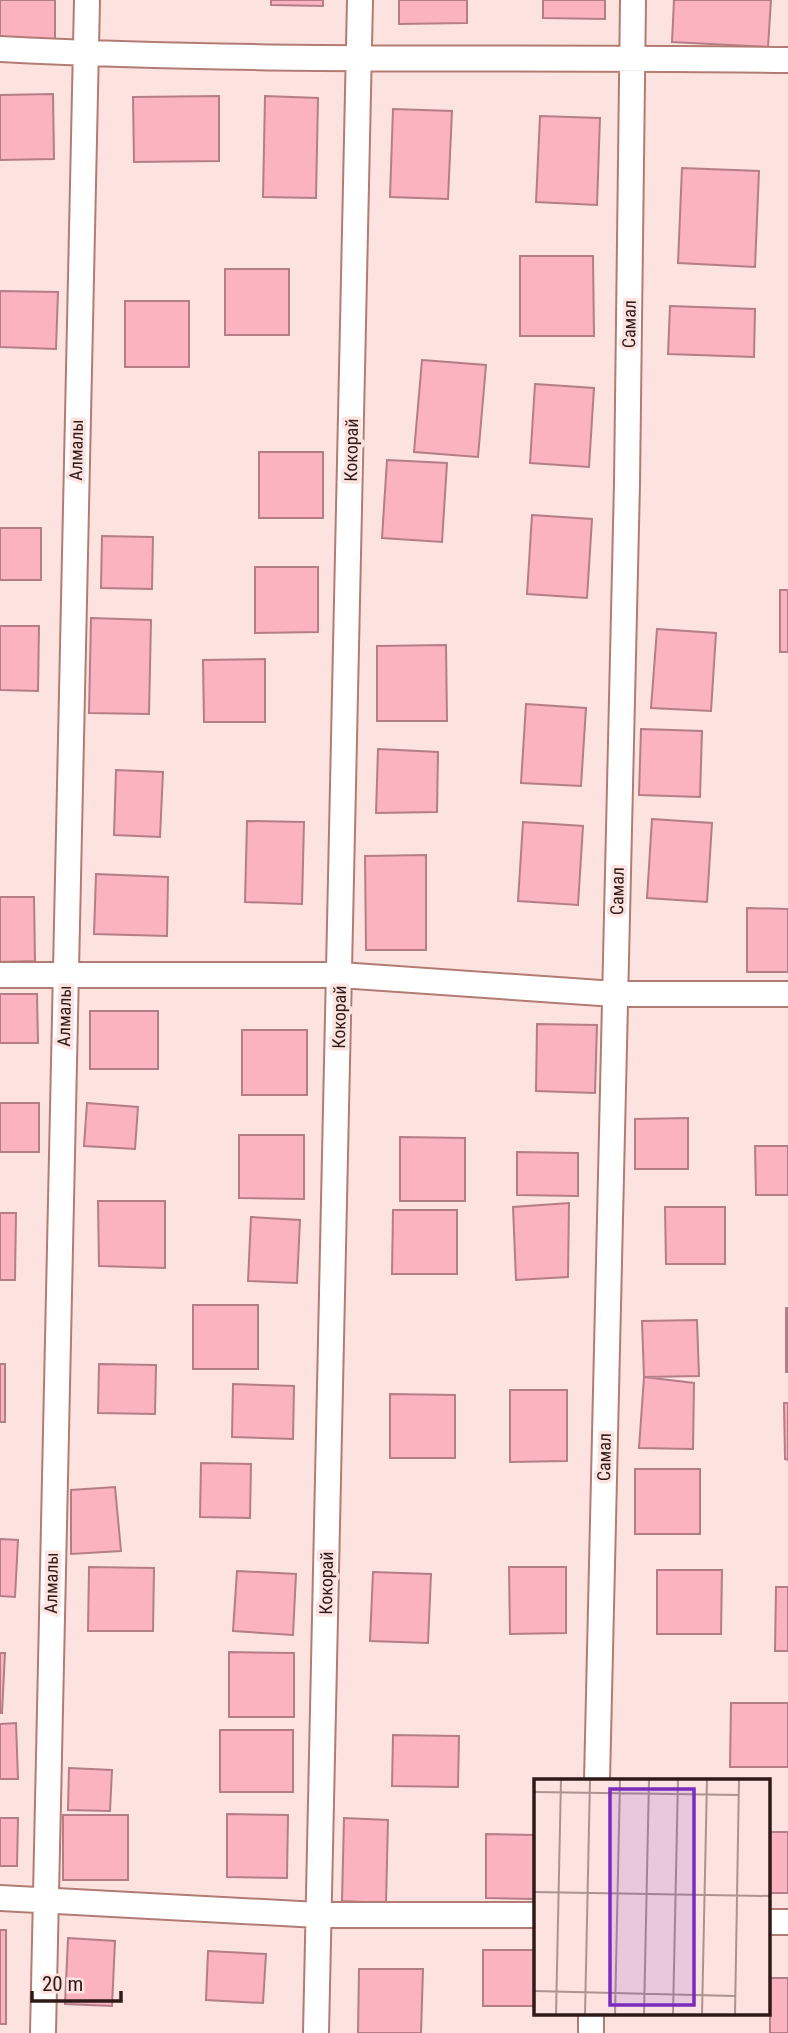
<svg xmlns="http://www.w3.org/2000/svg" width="788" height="2033" font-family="'Roboto Condensed',sans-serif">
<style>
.building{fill:#fab3bf;stroke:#b57e87;stroke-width:2}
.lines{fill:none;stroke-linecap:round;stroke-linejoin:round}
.minor-casing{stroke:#b27c74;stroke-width:28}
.minor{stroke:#fff;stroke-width:24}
.labels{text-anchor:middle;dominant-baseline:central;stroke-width:7;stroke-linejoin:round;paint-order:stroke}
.street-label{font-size:18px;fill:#301a17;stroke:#fce3e0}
.inset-road{fill:none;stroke:#aa9390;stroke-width:2}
.view{fill:#7b2cbf;fill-opacity:0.15;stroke:#7b2cbf;stroke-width:3.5}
.inset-edge{fill:none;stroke:#301a17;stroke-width:3.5}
</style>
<rect width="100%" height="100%" fill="#fce3e0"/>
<!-- building -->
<path class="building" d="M0 0H55V39H0Z
M271 0H323V6L271 5Z
M399 0H467V23L399 24Z
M543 0H605V19L543 18Z
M674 0H771L768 47 672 42Z
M53 94 54 159 0 160V95Z
M219 96V161L134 162 133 97Z
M265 96 318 98 316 198 263 197Z
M393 109 452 111 448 199 390 197Z
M540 116 600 118 597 205 536 202Z
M682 168 759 171 755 267 678 263Z
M520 256H593L594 336H520Z
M225 269H289V335H225Z
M0 291 58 292 56 349 0 347Z
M125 301H189V367H125Z
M670 306 755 309 754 357 668 354Z
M422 360 486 365 478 457 414 452Z
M535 384 594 388 589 467 530 463Z
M259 452H323V518H259Z
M387 460 447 463 442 542 382 538Z
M532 515 592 519 587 598 527 594Z
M0 528H41V580H0Z
M102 536 153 537 152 589 101 588Z
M255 567H318V632L255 633Z
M780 590H788V652H780Z
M91 618 151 620 149 714 89 713Z
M0 626H39L38 691 0 690Z
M657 629 716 633 711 711 651 708Z
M446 645 447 721H377V646Z
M265 659V722H204L203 660Z
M526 704 586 708 581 786 521 783Z
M641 729 702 731 700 797 639 795Z
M378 749 438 752 437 812 376 813Z
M116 770 163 772 160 837 114 835Z
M652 819 712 823 707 902 647 898Z
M247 821 304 822 302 904 245 902Z
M523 822 583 826 578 905 518 901Z
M426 855V950H366L365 856Z
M96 874 168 877 167 936 94 934Z
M0 897H34L35 961 0 962Z
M747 908 788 909V972H747Z
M0 994H37L38 1043H0Z
M90 1011H158V1069H90Z
M537 1024 597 1025 595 1093 536 1091Z
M242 1030H307V1095H242Z
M0 1103H39V1152H0Z
M87 1103 138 1107 135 1149 84 1146Z
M688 1118V1169H635V1119Z
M239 1135H304V1199L239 1198Z
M400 1137 465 1138V1201H400Z
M755 1146H788V1195H756Z
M517 1152 578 1153V1196L517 1195Z
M98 1201H165V1268L99 1266Z
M569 1203 568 1277 516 1280 513 1207Z
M665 1207H725V1264H666Z
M393 1210H457V1274H392Z
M0 1213H16L15 1280H0Z
M251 1217 300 1220 297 1283 248 1281Z
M193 1305H258V1369H193Z
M786 1308H788V1372H786Z
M697 1320 699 1376 644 1377 642 1321Z
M0 1364H5V1422H0Z
M99 1364 156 1365 155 1414 98 1413Z
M644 1377 694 1383 693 1449 639 1448Z
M233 1384 294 1386 293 1439 232 1437Z
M510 1390H567V1461L510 1462Z
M390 1394 455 1395V1458H390Z
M784 1403H788V1460L785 1459Z
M201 1463 251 1464 250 1518 200 1517Z
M635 1469H700V1534H635Z
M115 1487 121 1551 71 1554V1490Z
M0 1539 18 1540 15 1597 0 1596Z
M89 1567 154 1568 153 1631H88Z
M509 1567H566V1633L510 1634Z
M657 1570H722L721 1634H657Z
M237 1571 296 1574 293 1635 233 1631Z
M373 1572 431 1574 428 1643 370 1641Z
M776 1587H788V1651H775Z
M229 1652 294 1653V1717H229Z
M0 1653H5L2 1713H0Z
M731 1703H788V1767H730Z
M16 1723 18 1779H0V1724Z
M220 1730H293V1792H220Z
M393 1735 459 1736 458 1787 392 1786Z
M69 1768 112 1770 110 1811 68 1810Z
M227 1814 288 1815 287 1878 227 1877Z
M63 1815H128V1880H63Z
M0 1818H18L17 1866H0Z
M344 1818 388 1820 386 1903 342 1901Z
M769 1832H788V1893H769Z
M486 1834 536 1835V1899L486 1898Z
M0 1930H6V2024H0Z
M68 1938 115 1941 112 2006 65 2004Z
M483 1950H536V2006H483Z
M208 1951 266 1954 263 2003 206 2000Z
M359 1969H423L421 2033H358Z
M770 1978H788V2033H770Z"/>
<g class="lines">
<defs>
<path id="minor" d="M0 49C262 63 525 56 788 60
M0 975H340L615 994H788
M597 1781 627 483 633 0
M0 1898 318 1915H536
M769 1922H788
M43 2033 87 0
M316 2033 360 0
M591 2033V2014"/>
</defs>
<!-- minor casing -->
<use href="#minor" class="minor-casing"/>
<!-- minor -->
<use href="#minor" class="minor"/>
</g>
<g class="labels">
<!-- street labels -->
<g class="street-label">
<text transform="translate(629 324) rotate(-89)">Самал</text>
<text transform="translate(76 450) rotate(-89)">Алмалы</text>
<text transform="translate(351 450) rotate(-89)">Кокорай</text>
<text transform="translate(617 891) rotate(-89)">Самал</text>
<text transform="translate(64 1016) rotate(-89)">Алмалы</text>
<text transform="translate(339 1017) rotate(-89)">Кокорай</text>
<text transform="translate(604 1457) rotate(-89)">Самал</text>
<text transform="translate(51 1583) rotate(-89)">Алмалы</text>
<text transform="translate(326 1583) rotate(-89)">Кокорай</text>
</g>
</g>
<!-- overview -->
<g transform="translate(534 1779)">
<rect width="236" height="236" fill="#fce3e0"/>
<path class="inset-road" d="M0 13 205 16M0 113 237 117M0 212 201 217M22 236 27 0M51 236 56 0M81 236 86 0M110 236 115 0M139 236 144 0M168 236 173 0M201 236 205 0"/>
<path class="view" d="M76 10H160V226H76Z"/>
<rect width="236" height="236" class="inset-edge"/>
</g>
<!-- scale -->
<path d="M32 1991v10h89v-10" fill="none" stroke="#301a17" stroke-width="3.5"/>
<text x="42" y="1991" font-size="21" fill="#301a17" stroke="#fce3e0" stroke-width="5" paint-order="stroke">20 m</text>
</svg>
